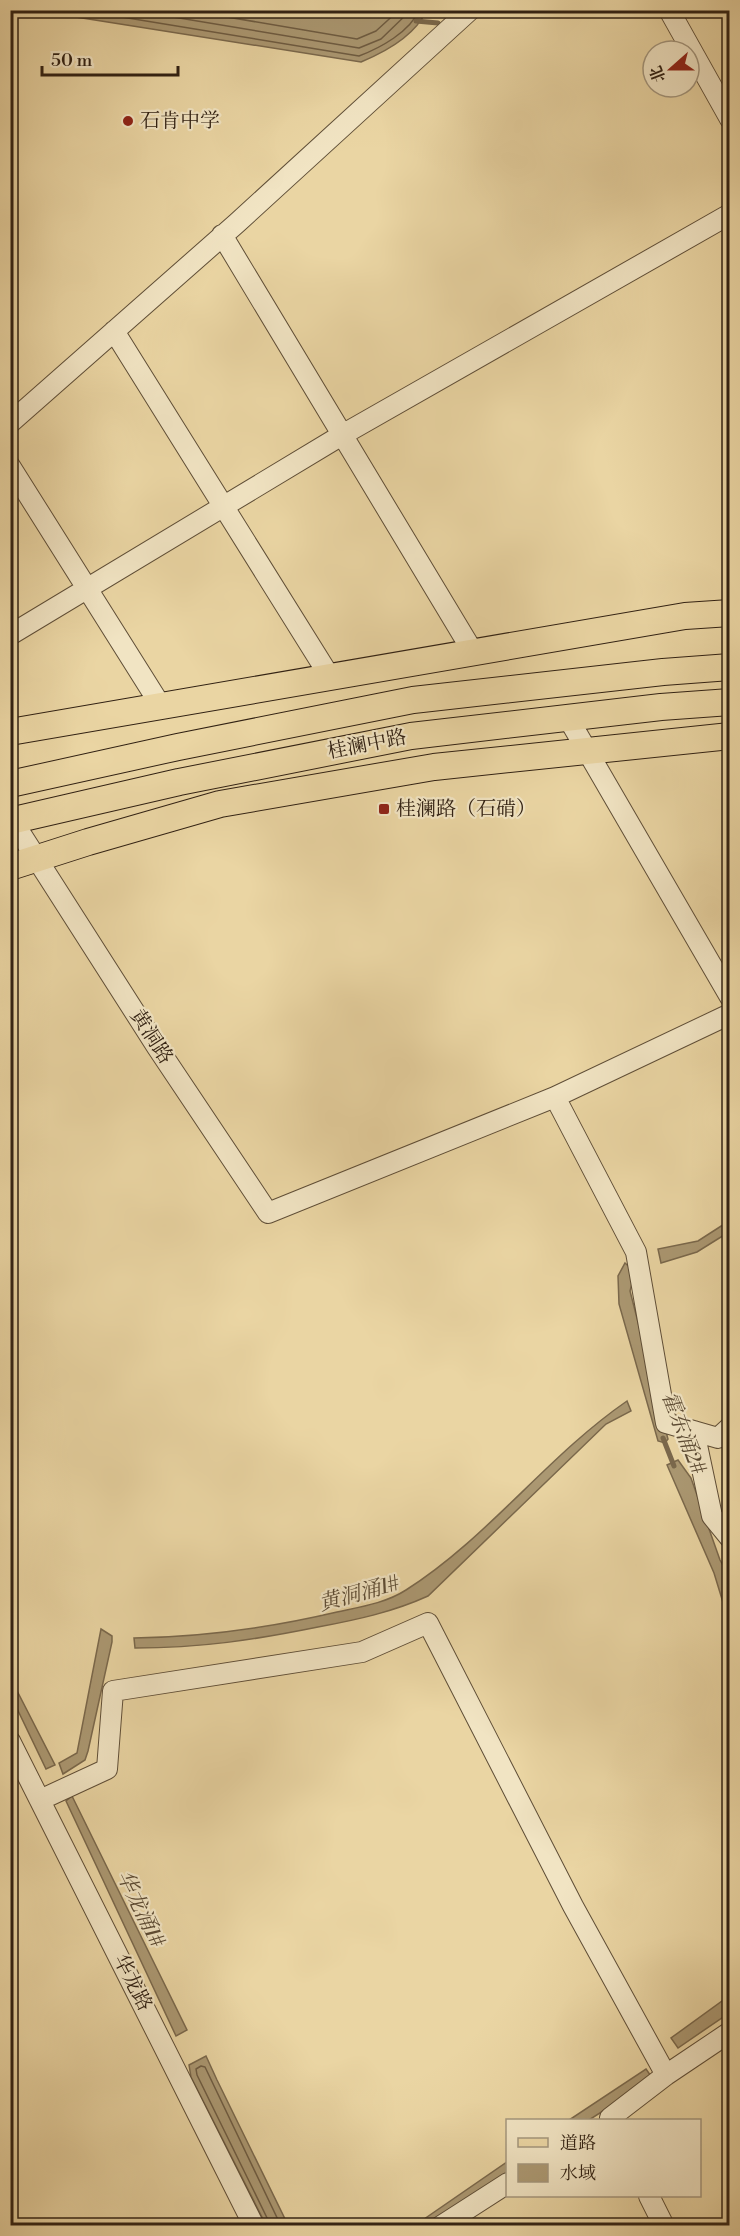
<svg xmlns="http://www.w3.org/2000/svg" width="740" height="2236" font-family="'Libre Bodoni','Noto Serif SC',serif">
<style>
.water{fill:#ab9872;stroke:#7a684c;stroke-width:1.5}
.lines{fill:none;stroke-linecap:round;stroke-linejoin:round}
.shore{stroke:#6e5c42;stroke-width:1.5}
.stream{stroke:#7a684c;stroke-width:5}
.minor-casing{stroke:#5f4e37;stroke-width:22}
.major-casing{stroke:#312113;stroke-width:28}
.minor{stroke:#f1e4c3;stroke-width:20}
.major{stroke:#ead5a3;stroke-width:26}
.poi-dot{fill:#8f2418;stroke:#f1e4c3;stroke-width:2}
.labels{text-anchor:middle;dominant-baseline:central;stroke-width:4.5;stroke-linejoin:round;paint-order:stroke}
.poi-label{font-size:20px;fill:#312113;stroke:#f1e4c3;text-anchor:start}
.street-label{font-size:20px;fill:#312113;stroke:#f1e4c3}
.water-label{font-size:21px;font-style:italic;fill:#5c4b34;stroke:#f1e4c3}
</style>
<rect width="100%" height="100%" fill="#ead5a3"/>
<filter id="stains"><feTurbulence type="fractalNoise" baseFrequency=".00333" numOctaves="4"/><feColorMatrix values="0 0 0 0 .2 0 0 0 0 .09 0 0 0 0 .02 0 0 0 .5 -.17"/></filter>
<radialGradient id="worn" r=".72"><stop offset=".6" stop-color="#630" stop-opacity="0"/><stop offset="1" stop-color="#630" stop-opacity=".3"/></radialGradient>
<!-- water -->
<path class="water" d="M53 11H426C415 36 385 52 361 62L57 14Z
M729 1221V1232L697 1252 661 1263 658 1249 698 1241Z
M625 1263 635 1272 630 1291 668 1439 665 1443 658 1441 619 1304 618 1276Z
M627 1401 631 1411 606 1424 428 1596C393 1612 356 1620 318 1627 254 1640 201 1648 135 1648L134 1638C204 1637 269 1628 337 1612 360 1607 386 1603 406 1590 488 1538 547 1456 627 1401Z
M678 1460 691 1478 720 1560 730 1578 729 1622 714 1573 667 1465Z
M101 1629 112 1636V1642L88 1751 85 1760 63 1774 59 1763 77 1753Z
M11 1679 55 1765 46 1769 11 1696Z
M72 1796 187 2030 176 2036 66 1801Z
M729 1996V2013L678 2048 671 2038Z
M206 2056 217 2080 288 2225H266L191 2077 189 2065Z
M646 2069 653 2079 589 2120H569Z
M507 2162V2173L428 2225 414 2226Z"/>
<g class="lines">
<!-- shore -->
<path class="shore" d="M79 10 359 56C380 48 410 32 419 10
M131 10 359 48 381 39 411 10
M186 10 357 39 376 31 399 10
M271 2226 197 2075 196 2069 201 2066 205 2067 281 2226"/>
<!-- stream -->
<path class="stream" d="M416 21 438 23
M663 1438 674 1466"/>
<defs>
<path id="minor" d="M669 10 730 119
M222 235 473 652
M114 331 330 677
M10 423 237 223 470 10
M10 466 161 706
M10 635 342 435 730 214
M568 718 730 997
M10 817 157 1047 268 1213 555 1097 730 1014
M555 1097 636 1252 666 1423 718 1438 730 1427
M694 1431 712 1516 730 1538
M10 1741 254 2226
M40 1800 107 1769 113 1691 362 1652 428 1623 573 1906 666 2075 610 2118
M666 2075 730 2032
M649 2196 664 2226
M441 2226 508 2183"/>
<path id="major" d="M10 732 685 616 730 613
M10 784 178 747 413 700 663 672 730 667
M10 821 179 782 411 736 661 707 730 702
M10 867 88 842 220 804 434 767 730 736"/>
</defs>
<!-- minor casing -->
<use href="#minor" class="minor-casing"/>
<!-- major casing -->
<use href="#major" class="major-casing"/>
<!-- minor -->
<use href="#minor" class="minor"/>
<!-- major -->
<use href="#major" class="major"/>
</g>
<!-- markers -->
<g class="poi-dot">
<circle cx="128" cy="121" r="6"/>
<rect x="378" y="803" width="12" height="12" rx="3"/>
</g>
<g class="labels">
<!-- poi labels -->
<g class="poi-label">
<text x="140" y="121">石肯中学</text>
<text x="396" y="809">桂澜路（石𬒔）</text>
</g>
<!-- street labels -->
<g class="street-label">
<text transform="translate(367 745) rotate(-11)">桂澜中路</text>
<text transform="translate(151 1037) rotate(57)">黄洞路</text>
<text transform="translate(132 1983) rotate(63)">华龙路</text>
</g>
<!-- water labels -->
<g class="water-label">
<text transform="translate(683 1433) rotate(69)">霍东涌2#</text>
<text transform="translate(359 1594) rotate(-15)">黄洞涌1#</text>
<text transform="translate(140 1909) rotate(64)">华龙涌1#</text>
</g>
</g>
<!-- margin -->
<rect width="740" height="2236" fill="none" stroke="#ead5a3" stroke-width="36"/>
<rect x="12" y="12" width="716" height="2212" fill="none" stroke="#312113" stroke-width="3"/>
<rect x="18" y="18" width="704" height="2200" fill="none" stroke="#312113" stroke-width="1.5"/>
<!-- legend -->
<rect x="506" y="2119" width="195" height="78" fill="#f1e4c3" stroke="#a4967d" stroke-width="1.5"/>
<rect x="518" y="2138" width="30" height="9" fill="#ead5a3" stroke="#a4967d" stroke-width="1.5"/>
<text x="560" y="2149" font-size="18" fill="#312113">道路</text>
<rect x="518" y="2164" width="30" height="18" fill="#ab9872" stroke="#a4967d" stroke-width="1.5"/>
<text x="560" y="2179" font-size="18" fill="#312113">水域</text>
<!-- north arrow -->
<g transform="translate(671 69) rotate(249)"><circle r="28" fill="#f1e4c3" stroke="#a4967d" stroke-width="1.5"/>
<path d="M0-4.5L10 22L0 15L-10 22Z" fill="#8f2418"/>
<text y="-9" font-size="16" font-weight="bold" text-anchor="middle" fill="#312113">北</text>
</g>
<!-- scale -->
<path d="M42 66v9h136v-9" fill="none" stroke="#312113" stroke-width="3"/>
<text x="51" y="66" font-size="18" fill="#312113" stroke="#f1e4c3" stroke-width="4.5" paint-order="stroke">50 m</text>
<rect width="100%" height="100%" filter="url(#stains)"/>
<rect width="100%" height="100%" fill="url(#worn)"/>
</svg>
